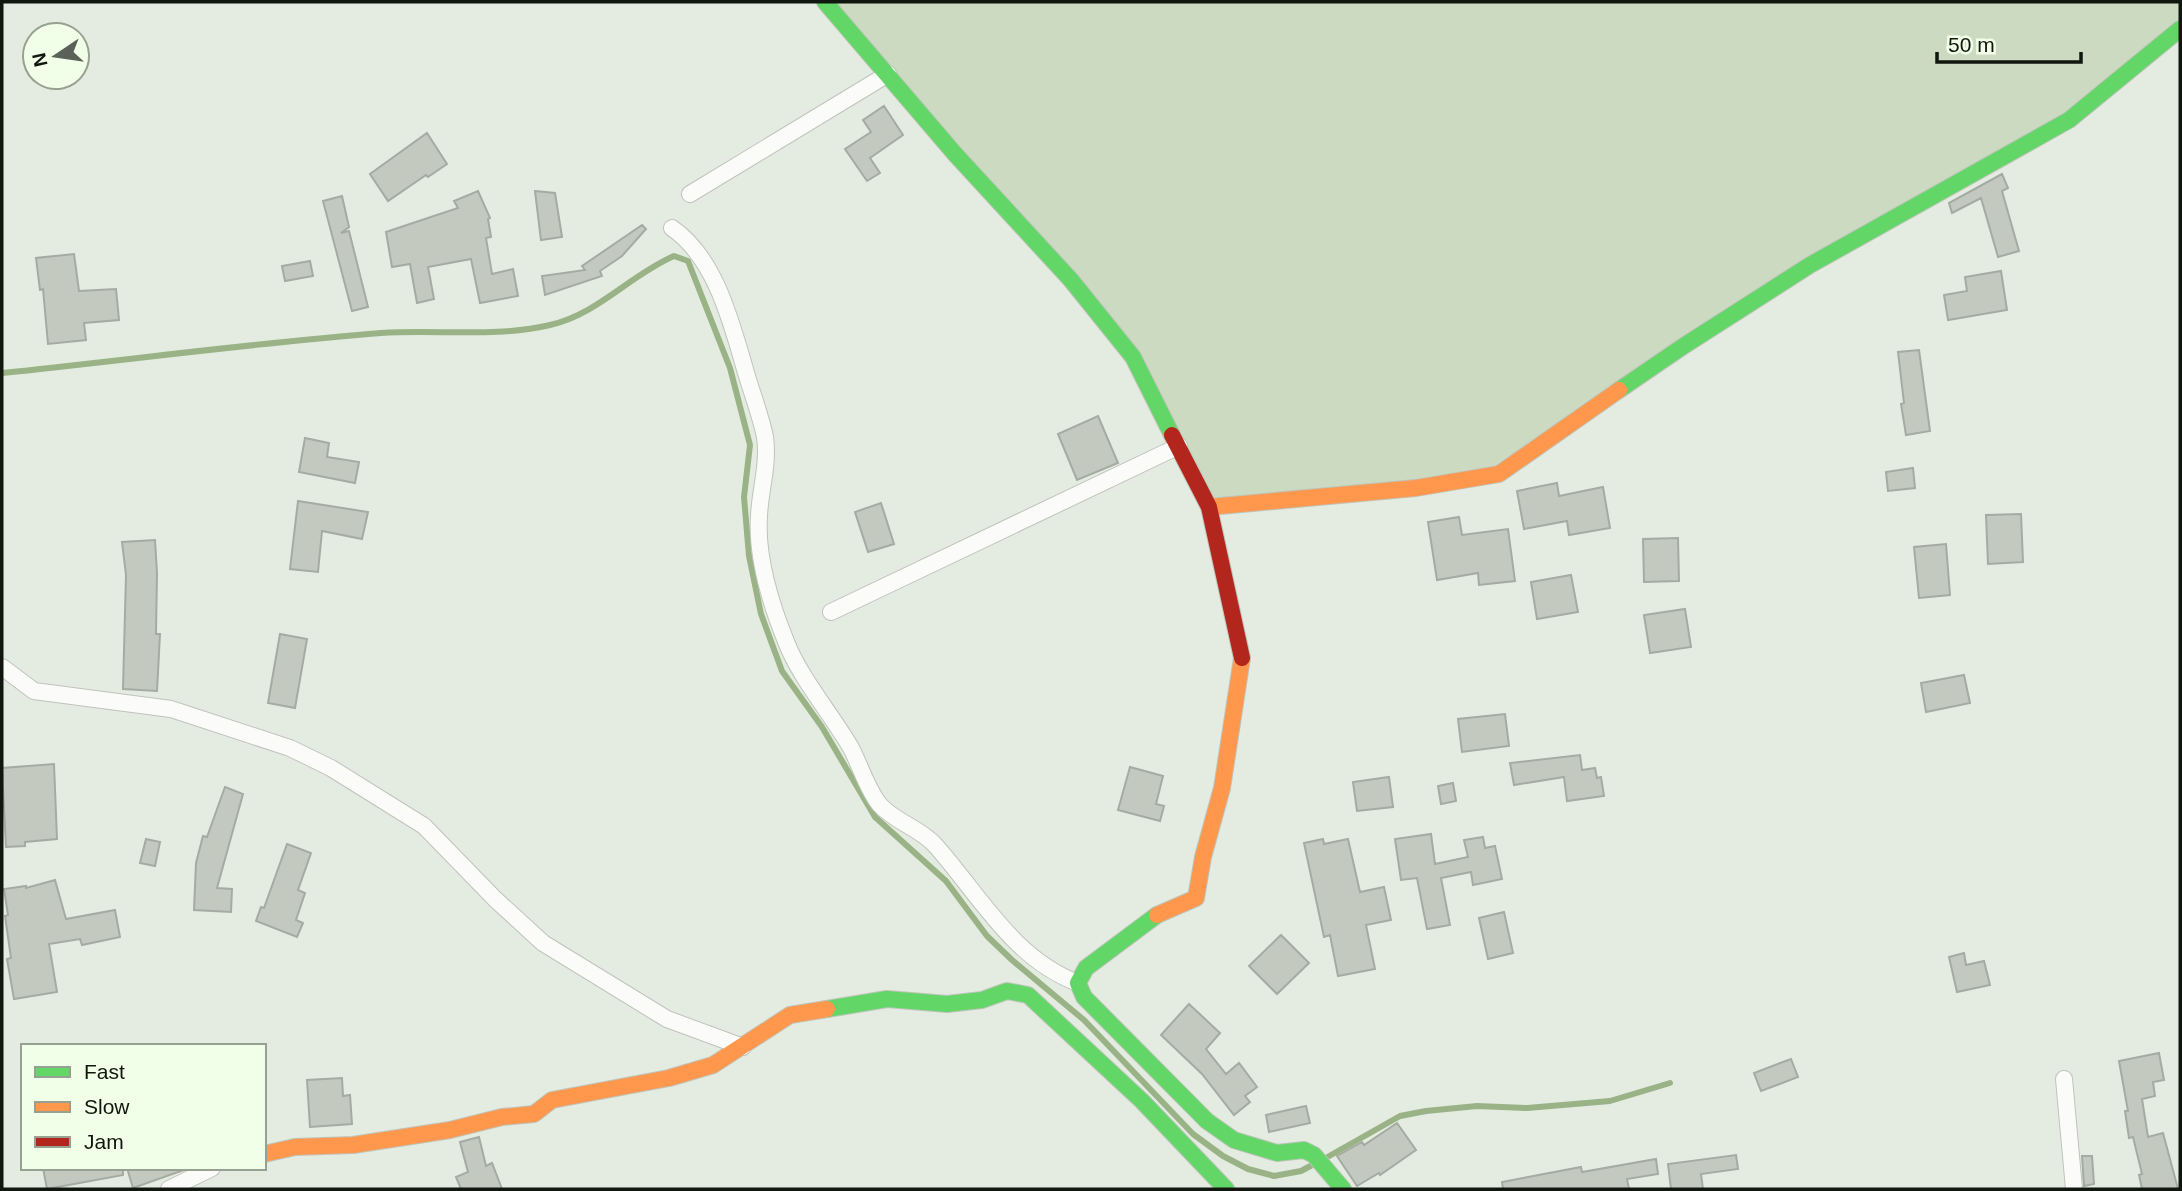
<svg xmlns="http://www.w3.org/2000/svg" width="2182" height="1191" font-family="Arial,sans-serif">
<style>
.green{fill:#cbdac1}
.lines{fill:none;stroke-linecap:round;stroke-linejoin:round}
.stream{stroke:#99b386;stroke-width:6}
.building{fill:#c4c9c0;stroke:#a5aba2;stroke-width:2}
.street-casing{stroke:#bfc4bb;stroke-width:18}
.fast-casing{stroke:#bfc4bb;stroke-width:18}
.slow-casing{stroke:#bfc4bb;stroke-width:18}
.jam-casing{stroke:#bfc4bb;stroke-width:18}
.street{stroke:#fbfcfa;stroke-width:16}
.fast{stroke:#63d668;stroke-width:16}
.slow{stroke:#ff974d;stroke-width:16}
.jam{stroke:#b3261e;stroke-width:16}
</style>
<rect width="100%" height="100%" fill="#e4ebe0"/>
<!-- green -->
<path class="green" d="M825 2H2180V29L2108 91 1810 265 1499 474 1209 507 1133 357Z"/>
<g class="lines">
<!-- stream -->
<path class="stream" d="M2 373C128 360 254 343 381 333 436 329 495 338 550 325 598 314 630 275 674 256L688 261 730 368 750 445 744 497 749 556 761 614 782 671 822 727 875 817 946 881 987 936 1012 960 1084 1020 1193 1134 1223 1156 1248 1169 1274 1176 1301 1171 1314 1164
M1324 1159 1400 1116 1426 1111 1477 1106 1527 1108 1610 1101 1670 1083"/>
</g>
<!-- building -->
<path class="building" d="M884 106 903 135 870 158 880 173 867 181 845 149 871 132 863 120Z
M427 133 447 164 428 177 426 175 388 201 370 174Z
M2002 174 2008 188 2002 191 2019 251 1998 257 1981 198 1952 213 1949 203Z
M478 191 490 218 488 219 491 237 486 238 492 274 513 269 518 296 480 303 471 259 428 267 434 299 417 303 410 264 392 267 386 232 458 208 454 201Z
M535 191 555 193 562 237 541 240Z
M342 196 349 227 341 233 349 231 368 307 352 311 323 201Z
M642 225 646 229 622 256 600 271 602 276 545 295 542 276 585 270 582 266Z
M74 254 79 291 116 289 119 320 84 323 86 340 48 344 43 289 40 290 36 258Z
M310 261 313 276 285 281 282 266Z
M2001 271 2007 310 1948 320 1944 295 1967 291 1965 277Z
M1919 350 1930 431 1906 435 1901 404 1904 403 1898 352Z
M1098 416 1118 463 1077 480 1058 434Z
M305 438 329 443 327 457 359 462 355 483 299 472Z
M1913 468 1915 488 1888 491 1886 472Z
M1557 483 1559 496 1603 487 1610 528 1569 535 1567 521 1524 529 1517 491Z
M298 501 368 512 362 539 322 531 318 572 290 569Z
M881 503 894 544 868 552 855 512Z
M2021 514 2023 562 1988 564 1986 515Z
M1459 517 1462 535 1508 529 1515 581 1479 585 1478 573 1437 580 1428 522Z
M1678 538 1679 581 1644 582 1643 539Z
M155 540 157 573 156 634H160L157 691 123 689 126 575 122 542Z
M1946 544 1950 595 1919 598 1914 547Z
M1571 575 1578 612 1537 619 1531 582Z
M1685 609 1691 647 1650 653 1644 615Z
M280 634 307 639 295 708 268 703Z
M1964 675 1970 703 1926 712 1921 683Z
M1505 714 1509 746 1462 752 1458 719Z
M1580 755 1582 770 1595 768 1597 778 1601 777 1604 796 1567 801 1564 777 1514 785 1510 763Z
M54 764 57 839 25 842V846L6 847 2 768Z
M1130 767 1163 776 1156 804 1164 806 1160 821 1118 810Z
M1389 777 1393 807 1357 811 1353 782Z
M1453 783 1456 801 1441 804 1438 786Z
M225 787 243 794 217 888 232 889 231 912 194 910 196 863 203 836 207 837Z
M1431 834 1435 864 1468 857 1464 840 1483 837 1485 848 1495 846 1502 879 1473 885 1471 872 1441 878 1450 925 1427 929 1417 878 1401 880 1395 839Z
M146 839 160 842 155 866 140 863Z
M1323 839 1324 844 1348 839 1360 892 1384 887 1391 920 1366 925 1375 969 1338 976 1330 935 1324 937 1304 843Z
M287 844 311 853 298 890 305 893 296 920 303 923 297 937 256 921 261 907 264 908Z
M55 880 66 919 115 910 120 937 82 945 80 939 49 944 57 992 14 999 7 959 11 958 5 916 8 915 4 889 26 886V888Z
M1504 912 1513 953 1488 959 1479 918Z
M1281 935 1309 963 1277 994 1249 966Z
M1964 953 1966 965 1984 961 1990 985 1957 992 1949 957Z
M1189 1004 1220 1033 1206 1049 1226 1074 1239 1063 1257 1087 1245 1096 1250 1102 1234 1115 1202 1074 1161 1035Z
M2159 1053 2164 1080 2153 1082 2155 1096 2142 1099 2148 1137 2163 1133 2178 1189H2142L2139 1175 2142 1174 2133 1137 2129 1138 2125 1111H2128L2119 1061Z
M1791 1059 1798 1077 1761 1091 1754 1073Z
M342 1078 343 1096 350 1095 352 1124 310 1127 307 1080Z
M1306 1106 1310 1123 1269 1132 1266 1115Z
M1397 1123 1416 1150 1380 1175 1379 1173 1357 1186 1337 1156 1362 1142 1364 1145Z
M479 1137 486 1166 492 1163 502 1189H461L456 1177 468 1172 460 1142Z
M1736 1155 1738 1169 1701 1174 1703 1189H1671L1668 1164Z
M2082 1156H2092L2094 1184 2084 1186Z
M1656 1159 1658 1174 1627 1179 1629 1189H1503L1502 1182 1581 1167 1582 1172Z
M43 1168H123V1175L47 1189Z
M127 1168H183L184 1170 133 1188Z"/>
<g class="lines">
<defs>
<path id="street" d="M690 194 888 74
M672 228C717 259 732 326 747 376 753 396 761 417 765 437 769 464 760 490 759 516 756 559 771 605 787 644 801 679 832 715 851 748 860 765 868 791 880 805 895 822 920 828 935 845 979 894 1013 959 1078 983
M831 612 1179 446
M2 667 34 691 171 709 290 748 331 768 424 826 495 899 543 943 667 1019 743 1047
M2064 1079 2074 1189
M169 1189 212 1168"/>
<path id="fast" d="M825 2 955 154 1071 280 1133 357 1172 435
M1619 390 1682 347 1810 265 2069 120 2180 29
M1157 915 1086 968 1078 983 1084 997 1207 1121 1234 1140 1277 1153 1304 1150 1314 1155 1343 1189
M827 1009 887 999 947 1004 982 1000 1007 991 1028 995 1142 1101 1226 1189"/>
<path id="slow" d="M1209 507 1416 488 1499 474 1619 390
M1157 915 1196 898 1203 857 1222 788 1242 658
M264 1154 295 1147 353 1145 450 1130 502 1117 534 1114 552 1100 669 1078 713 1065 790 1015 827 1009"/>
<path id="jam" d="M1172 435 1209 507 1242 658"/>
</defs>
<!-- street casing -->
<use href="#street" class="street-casing"/>
<!-- fast casing -->
<use href="#fast" class="fast-casing"/>
<!-- slow casing -->
<use href="#slow" class="slow-casing"/>
<!-- jam casing -->
<use href="#jam" class="jam-casing"/>
<!-- street -->
<use href="#street" class="street"/>
<!-- fast -->
<use href="#fast" class="fast"/>
<!-- slow -->
<use href="#slow" class="slow"/>
<!-- jam -->
<use href="#jam" class="jam"/>
</g>
<!-- border -->
<rect width="2182" height="1191" fill="none" stroke="#11160e" stroke-width="7"/>
<!-- legend -->
<rect x="21" y="1044" width="245" height="126" fill="#f1fee8" stroke="#97a191" stroke-width="2"/>
<rect x="35" y="1067" width="35" height="10" fill="#63d668" stroke="#97a191" stroke-width="2"/>
<text x="84" y="1079" font-size="21" fill="#11160e">Fast</text>
<rect x="35" y="1102" width="35" height="10" fill="#ff974d" stroke="#97a191" stroke-width="2"/>
<text x="84" y="1114" font-size="21" fill="#11160e">Slow</text>
<rect x="35" y="1137" width="35" height="10" fill="#b3261e" stroke="#97a191" stroke-width="2"/>
<text x="84" y="1149" font-size="21" fill="#11160e">Jam</text>
<!-- north arrow -->
<g transform="translate(56 56) rotate(257)"><circle r="33" fill="#f1fee8" stroke="#97a191" stroke-width="2"/>
<path d="M0-5L12 26L0 18L-12 26Z" fill="#5b6158"/>
<text y="-10" font-size="19" font-weight="bold" text-anchor="middle" fill="#11160e">N</text>
</g>
<!-- scale -->
<path d="M1937 52v10h144v-10" fill="none" stroke="#11160e" stroke-width="3.5"/>
<text x="1948" y="52" font-size="21" fill="#11160e" stroke="#f1fee8" stroke-width="5" paint-order="stroke">50 m</text>
</svg>
